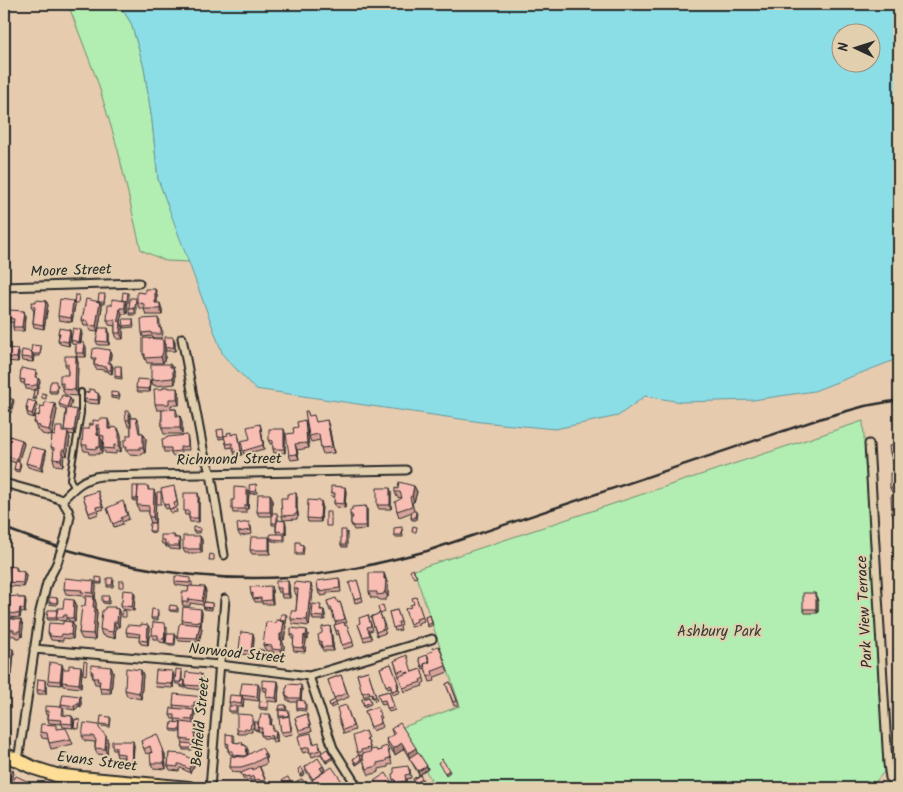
<svg xmlns="http://www.w3.org/2000/svg" width="903" height="792" font-family="Kalam,sans-serif">
<style>
.green{fill:#b2edb2;stroke:#6e8c6e}
.water{fill:#8cdee6;stroke:#65969b;fill-rule:evenodd}
.lines{fill:none;stroke-linecap:round;stroke-linejoin:round}
.lane-casing{stroke:#2b2b2b;stroke-width:8}
.street-casing{stroke:#2b2b2b;stroke-width:11}
.highway-casing{stroke:#2b2b2b;stroke-width:16}
.lane{stroke:#e2cfad;stroke-width:4}
.street{stroke:#e2cfad;stroke-width:7}
.highway{stroke:#fedd96;stroke-width:12}
.rail{stroke:#2b2b2b;stroke-width:2.5}
.street-bridge-casing{stroke:#2b2b2b;stroke-width:11;stroke-linecap:butt}
.street-bridge{stroke:#e2cfad;stroke-width:7}
.wall{fill:#d5a39a;stroke:#2b2b2b}
.shaded-wall{fill:#ae847d;stroke:#2b2b2b}
.building{fill:#f8bdb3;stroke:#2b2b2b}
.labels{text-anchor:middle;dominant-baseline:central;stroke-width:4;stroke-linejoin:round;paint-order:stroke}
.street-label{font-size:15px;fill:#2b2b2b;stroke:#e2cfad}
.park-label{font-size:15px;fill:#383e38;stroke:#e2cfad}
</style>
<rect width="100%" height="100%" fill="#e6cbae"/>
<filter id="ink" filterUnits="userSpaceOnUse"><feTurbulence type="fractalNoise" baseFrequency=".02" numOctaves="2"/><feDisplacementMap in="SourceGraphic" scale="10" xChannelSelector="R" yChannelSelector="G"/><feConvolveMatrix kernelMatrix="1 2 1 2 8 2 1 2 1" color-interpolation-filters="sRGB"/></filter>
<g filter="url(#ink)">
<!-- green -->
<path class="green" d="M68 4H119L131 23 144 67 152 121 158 179 190 262 166 261 141 250 118 150 97 80Z
M863 421 884 772 870 788H418L431 779 398 729 460 706 414 570Z"/>
<!-- water -->
<path class="water" d="M119 4H899V354L892 361 814 391 753 400 681 402 645 396 618 416 555 429 481 422 255 389 223 355 158 179 152 121 144 67 131 23ZM840 32H870V62H840Z"/>
<g class="lines">
<defs>
<path id="lane" d="M74 487 70 479 71 471 81 413V392"/>
<path id="street" d="M4 287 139 283
M182 338 204 454 211 474 224 555
M869 444 888 764 890 778 899 785
M4 483 51 496 62 500 68 510 70 516 66 536
M62 500C74 488 83 478 101 476L406 470
M34 649 220 665 309 676 432 639
M309 676 333 748 358 788
M18 761 40 611 47 583 57 563
M210 788 225 599"/>
<path id="highway" d="M4 754 34 768 56 775 81 778 189 788"/>
</defs>
<!-- lane casing -->
<use href="#lane" class="lane-casing"/>
<!-- street casing -->
<use href="#street" class="street-casing"/>
<!-- highway casing -->
<use href="#highway" class="highway-casing"/>
<!-- lane -->
<use href="#lane" class="lane"/>
<!-- street -->
<use href="#street" class="street"/>
<!-- highway -->
<use href="#highway" class="highway"/>
<!-- rail -->
<path class="rail" d="M4 528C96 564 189 583 289 577 336 574 381 563 427 551L822 418 865 406 899 400"/>
<defs>
<path id="street-bridge" d="M57 563 66 536"/>
</defs>
<!-- street-bridge casing -->
<use href="#street-bridge" class="street-bridge-casing"/>
<!-- street-bridge -->
<use href="#street-bridge" class="street-bridge"/>
</g>
<!-- wall -->
<path class="wall" d="M155 289 157 294V303L162 309V315H146L144 309 139 308 137 302 145 293Z
M128 293V303H126L127 306V314H122L121 322 123 327V339H117L115 333V326L109 325 107 320 112 305 122 300Z
M105 296 104 304H101L102 307 98 332 90 331 88 326H84L82 320 98 301Z
M136 300V315H130L129 308Z
M46 301 48 305 44 329 34 327 33 323 34 310H33L31 306 36 302Z
M73 301 75 305 72 322 59 320 58 316Z
M24 311 25 315 24 331H14L13 327V322H9L8 318Z
M158 318 160 322V328H161L163 332 162 338H153L152 336 143 337 142 333Z
M133 320 134 327 124 328V326Z
M108 328 109 332V345H98L96 341Z
M58 333 71 334 69 346 60 344 58 340 59 336Z
M82 334 81 343 86 347V357H77L76 353V345L72 344 71 340Z
M4 338 7 339V341L6 348 19 353 18 362 4 361Z
M163 341 165 345 175 341V351H166L165 349V358L163 363H147L143 354Z
M41 346V348L40 356H34L33 362 22 361 21 357Z
M110 350 111 354 110 363H111L113 367 112 374 109 373 108 371H104V370L96 369 94 365V362L92 358Z
M76 356 78 362 77 396 65 395 60 383 68 375V369H67L65 364Z
M170 364 175 373V384L155 386V385H153L151 379Z
M121 366 122 379 115 378V376Z
M36 371 38 374 37 377 38 378 40 381 38 389H35V390H37V392L36 400 33 399V398L34 390 26 389 25 383H21L20 379Z
M150 380 151 384 150 392H138L136 388Z
M57 384 58 386 57 393H50L49 391Z
M169 388 179 394V405H171V409H176L178 416H180L182 422V434H164L162 428V410H157L155 404Z
M96 392 100 397 99 404 86 403 84 399Z
M120 395 119 399 111 398V396Z
M36 402 37 406 34 418 28 416 26 408Z
M72 402 69 408 79 414 75 435 68 434 70 438 67 456 64 455 63 466 55 465 53 459 54 453 51 447 64 432V430L66 410 61 408 59 404Z
M55 404 57 410 52 436 42 434 41 432 38 431 34 422 44 407Z
M307 411 309 416 317 422 329 426 334 453 323 454 321 448 320 440 311 442 309 436 307 428 309 448 297 450 299 459 291 460 289 455 294 433 307 426Z
M131 417V418H136L139 423 140 433H143L146 439 145 453H142V455L129 454 128 452 126 451 124 446 131 435V426H128L126 420Z
M89 424 110 425V429L118 428 121 436V452L116 451V454L105 453 103 448V441H102V453H99V454H89L88 451H84L82 445 89 429Z
M260 424 261 428 264 449 244 454 243 451Z
M284 429 285 433V453H274L273 449V444H270L269 440Z
M217 430 224 436 231 435 239 437 242 455 235 456 233 447 227 448 225 438 219 439Z
M187 435 188 439 189 450H181V455L172 456 171 452H164L163 448Z
M22 440 24 444 18 462 21 464 19 472 15 471 14 469 16 463 7 460 5 456 7 450 4 449V441Z
M899 445V468H895L893 463V459H892L890 453Z
M45 450 46 454 42 471 28 467 26 463Z
M899 473V492H892L890 488Z
M256 484 257 493 250 494V492Z
M148 486 149 490 156 496 155 523H151L149 517V511H139L137 505V501H134L133 499Z
M414 486 417 492 414 502H412L414 511 417 513 416 520H412L411 518 412 512 399 517 397 511 402 498 397 497 395 492 398 489Z
M175 490 178 506 176 507 177 512 171 513 169 508 166 509 164 505Z
M98 491 104 509 98 511 99 514 90 517 83 496Z
M249 491 248 509H246V513H233L232 509 234 500Z
M346 491 345 508 336 507 334 503 335 497H332L331 493Z
M391 491V509H379L377 505Z
M198 493 199 497V522H190L189 518V515H185L184 511Z
M270 494 272 498V516H259L257 512Z
M899 496V518H894L892 513Z
M297 497V510L298 513V517H297V519L283 520 282 516Z
M321 501 322 505 321 522H308L307 518Z
M125 505 129 519 122 522 123 524 114 527 107 508Z
M366 506 367 510V529L354 530 351 524V518L350 515Z
M278 515V521H285L286 525V535H285V542L272 541V540H270V538L277 534 276 531V525H272V523Z
M155 523V533L150 532 149 531Z
M251 526 252 534 240 536 238 532Z
M200 528V533H194L193 531Z
M402 529 403 537H395L394 535Z
M347 532V547H342L341 545Z
M174 535 176 538H179L180 542V550L170 549 169 547H166L165 544H162L161 540Z
M200 536 202 540V553H185L183 549Z
M269 537 270 541V554H252L250 550Z
M301 545H303L304 547 303 555H296V553Z
M899 548V560H898L896 554Z
M16 567 18 571 24 572 26 576 24 587 8 586 6 582Z
M384 573 388 585V597L386 598V600H379L378 598H371L369 592Z
M339 578 340 582 341 592 327 593V595L321 596V594H319L318 590Z
M102 580V584H96V582Z
M114 580 113 587H107V585Z
M357 580 363 601 355 603 354 599Z
M288 581 289 585 290 598H282L281 592H278L276 588Z
M175 582H192V586L206 591 204 602 212 603V610L204 609 203 605 190 603V606H183L182 602 188 592 189 587 176 585Z
M96 586 95 599 96 603V608L97 613 95 640 82 639 79 633 85 606 86 598H84L83 596 66 594 64 589Z
M294 589 313 590 309 626 293 624 291 619 296 611 297 595H296Z
M272 590 273 604H262V602H255L253 597H252L251 594Z
M815 593 818 601V613H805L803 609Z
M135 595 134 611 122 609 121 605 122 602Z
M109 596V604L103 603 102 601Z
M416 597 424 621 418 623 419 625 411 627 405 609 411 607 414 604Z
M19 598H25L26 602 25 613 21 612 20 618 9 617 6 611 7 605 6 603Z
M57 598 58 600 57 605 49 604V602Z
M74 600 76 604 75 622 69 621 68 619H66L65 621 58 620 57 617V620H48L47 618 57 612Z
M327 601 338 603 340 602 347 623H344L345 626 347 625 354 646 343 649 339 634 337 635 334 625H336L332 611H330Z
M115 608 118 609 120 614 119 627H116L115 638 108 637 102 635 100 629Z
M178 608V612L170 611 169 610Z
M201 609 202 613 201 626 200 625 202 629 199 642 179 641 177 637 183 624 182 620Z
M322 609 325 614V620H313L312 616Z
M397 610 402 625 400 626 401 630 395 631 389 612Z
M158 612V620H152L151 618Z
M380 613 386 629 384 630 386 633 377 636 371 617Z
M286 614 287 616 286 624H284L286 627 284 640H283L282 641 284 646 283 656 274 655 273 651H266L263 645 276 623 280 621Z
M368 615 373 630 369 631 372 639 364 641 358 624 360 623Z
M430 615 433 625 428 627 425 617Z
M4 618 21 620 23 626 22 637H20V638H16L15 636 4 635Z
M72 622 74 626 73 639 63 638V641L51 640 48 633 63 624Z
M330 626 331 630 334 651H323L321 645H320L319 641 322 633Z
M167 627V634L176 636 175 645H167L166 643 167 635H166L165 643 160 642 158 639H153L152 635Z
M150 629 148 645 141 644 139 640 140 637 128 636 126 632Z
M308 634V640L306 639 305 652 294 651 293 647 294 639H292L291 635Z
M254 637 253 655 240 654 239 650Z
M439 646 448 672 435 677H434L435 681 430 682 425 668 423 669 419 658 430 662 433 651Z
M4 648 14 653 12 675 4 674Z
M263 650 264 652 263 659 258 658 257 656Z
M394 661 412 672 421 669 425 682 422 684 423 686 404 692Z
M62 664 63 668 61 685 49 684 48 680Z
M391 664 399 686 398 687 400 692 393 695 391 688 388 689 380 668Z
M111 667 113 672 111 693H101L99 684H95L91 672Z
M69 669 82 670 81 688 63 686 62 682Z
M141 670 143 675 141 699 127 696 125 690Z
M368 671 377 700 375 701 373 697 372 698 371 694 364 697 357 674Z
M173 672 174 676 173 688 156 687 155 683Z
M182 672V680L185 681V682L202 678 201 690 187 688 185 685V688L181 687V684H176L175 682Z
M341 675 349 697 336 702 337 705 331 708 329 703 335 700 328 680Z
M450 682 459 705 454 706 446 684Z
M46 684V694H38L37 690Z
M279 685 278 702 268 701 266 697 267 691H263L262 687Z
M260 688 259 701 243 699V707H237V713H230L229 711 230 706 229 702 241 696Z
M302 689 301 701 306 703V711L297 710V702H290L289 700H287L285 692Z
M389 691 395 710 389 712 386 704 382 705 378 694Z
M204 697 205 701V706H195V710H194L195 714 194 723 197 727 196 745 192 744V750H183V743L181 739V723H176L175 719H172L170 715 174 708 173 705Z
M369 697 371 704 364 707 362 699Z
M81 700V707L79 706 75 710 63 708 64 711V715L72 716 74 720 73 728 63 727 62 724 49 723 48 719V715H46L45 711 62 707 61 704Z
M268 702V710L260 709 259 707Z
M286 705 287 711 289 713V718L293 734 283 736 281 732 279 716V709Z
M346 705 355 730 344 734 338 716 339 715Z
M377 707 382 718 380 719 383 727 372 731 365 711Z
M4 711 6 713 8 718 9 733H4Z
M307 714 312 731 300 734 295 718Z
M252 715 253 719 254 728H252V732H246V734H238L237 730Z
M110 717 111 719 110 727 101 726 100 724Z
M272 718 271 725 274 729V731H276L277 735V742H273L272 739 263 738 261 735V732H259L258 729V731L255 730 254 729 258 722Z
M181 723V732L172 731 171 729Z
M58 729 71 739 73 744 51 749 48 739 42 738 40 732Z
M391 729 418 753 427 766 428 769 419 775 404 749 395 755 388 745 386 739 393 735Z
M101 731 108 742 107 755 97 754 95 748V742L85 741 82 736Z
M365 731 371 750 377 751 381 750 387 746 392 764 388 765V767L379 769V772L369 775 365 766 362 756 359 755 362 761 356 765 353 759 359 755 357 752Z
M233 735 235 739 234 742 245 745 248 750V755L265 753 267 759H266L267 763 260 767 267 783 262 785 261 783 256 785 254 780 251 782 250 779 247 781 246 779 244 780 241 773 232 772 230 767 234 756 233 755 230 754 228 751V747H227L226 743Z
M312 737 314 743 320 746 322 753 332 757 333 759 326 763 321 754 312 757 310 751 303 753 301 749Z
M141 741 165 755 166 769 153 768 151 763 152 753V752L146 754Z
M134 745 133 765 125 764 124 760V757H117L116 753V750H113L112 746Z
M169 753 195 764 190 773 181 768H180L179 771 170 770 168 766Z
M323 766 325 770 323 771V773L341 780 343 786 340 788H316L312 780 306 771 305 767Z
M410 769 411 778 406 779 407 785 397 787 396 783H394L393 780Z
M420 775 423 781 416 785 413 779Z
M297 781 305 784 306 786 302 788H300Z"/>
<!-- shaded-wall -->
<path class="shaded-wall" d="M155 289 157 294V309L155 303Z
M46 301 48 305 44 329 43 325Z
M73 301 75 305 72 322 71 318Z
M125 301 127 306V314L125 308Z
M100 302 102 307 98 332 96 326Z
M160 303 162 309V315L160 309Z
M5 304 7 308 5 327 4 324V319Z
M120 308 122 314 120 327 118 321Z
M24 311 25 315 24 331 22 327Z
M121 322 123 327V339L120 333Z
M108 328 109 332V345L108 342Z
M70 330 71 334 69 346 68 342Z
M81 330 82 334 80 345 79 342Z
M173 337 175 341V351L174 347Z
M163 341 165 347V358L163 363 161 357Z
M84 343 86 347V357L84 353Z
M18 349 19 353 18 362 17 358Z
M110 350 111 354 110 367 108 363Z
M32 352 34 356 33 362 32 358Z
M76 356 78 362 77 396 75 390Z
M111 363 113 367 112 374 111 370Z
M173 367 175 373V384L173 378Z
M38 378 40 381 38 389 37 385Z
M150 380 151 384 150 392 149 389Z
M177 388 179 394V405L177 399Z
M98 393 100 397 99 404 98 400Z
M70 398 72 402 69 411 67 407Z
M13 399 14 401 11 413 10 411Z
M36 402 37 406 34 418 32 414Z
M55 404 57 410 52 436 49 430Z
M77 410 79 414 75 435 74 431Z
M129 411 131 417V426L129 420Z
M180 416 182 422V434L180 428Z
M108 419 110 425V434L108 429Z
M305 420 307 426 309 448 307 443Z
M327 420 329 426 334 453 332 447Z
M260 424 261 428 264 449 263 445Z
M96 425 98 431 99 441 97 435Z
M118 428 121 436V452L119 446Z
M284 429 285 433V453L284 449Z
M68 432 70 438 67 456 65 450Z
M143 433 146 439 145 453 143 447Z
M100 436 102 441V453L100 447Z
M22 440 24 444 18 463 17 459Z
M295 444 297 450 299 459 297 454Z
M45 450 46 454 42 471 41 467Z
M62 450 64 455 63 466 61 460Z
M414 486 417 492 414 502 412 496Z
M345 487 346 491 345 508 344 504Z
M247 488 249 491 248 509 247 505Z
M390 488 391 491V509L390 505Z
M154 490 156 496 155 523 153 517Z
M198 493 199 497V522L198 518Z
M296 493 297 497V509L298 513V517L296 509Z
M270 494 272 498V516L270 512Z
M321 501 322 505 321 522 320 519Z
M366 506 367 510V529L366 526Z
M285 521 286 525V535L285 532Z
M200 536 202 540V553L200 549Z
M269 537 270 541V554L269 550Z
M179 538 180 542V550L179 546Z
M24 572 26 576 24 587 23 583Z
M384 573 388 585V597L385 592Z
M94 581 96 586 95 599 93 593Z
M288 581 289 585 290 598 288 594Z
M311 584 313 590 309 626 307 620Z
M271 586 272 590 273 604 271 600Z
M205 587 206 591 204 605 202 601Z
M134 591 135 595 134 611 132 607Z
M94 597 96 603V608L97 613 95 640 93 634V607Z
M816 597 818 601V613L816 609Z
M25 598 26 602 25 613 24 609Z
M74 600 76 604 75 622 73 618Z
M20 608 21 612 20 618 19 614Z
M118 609 120 614 119 627 117 622Z
M201 609 202 613 201 626 200 622Z
M324 610 325 614V620L323 617Z
M21 620 23 626 22 637 20 631Z
M284 621 286 627 284 640 282 634Z
M72 622 74 626 73 639 71 635Z
M114 622 116 627 115 638 113 632Z
M148 625 150 629 148 645 147 641Z
M200 625 202 629 199 642 197 638Z
M330 626 331 630 334 651 332 647Z
M307 630 308 634V640L306 636Z
M165 631 166 635 165 643 164 639Z
M253 633 254 637 253 655 251 651Z
M280 634 284 646 283 656 281 650 280 640Z
M304 635 306 639 305 652 303 648Z
M13 649 14 653 12 675 10 671Z
M62 664 63 668 61 685 60 681Z
M81 666 82 670 81 688 79 684Z
M111 667 113 672 111 693 109 688Z
M141 670 143 675 141 699 139 693Z
M173 672 174 676 173 688 172 684Z
M201 674 202 678 201 690 200 686Z
M45 680 46 684V694L45 690Z
M278 681 279 685 278 702 276 698Z
M258 684 260 688 259 701 257 697Z
M301 685 302 689 301 702 300 698Z
M80 696 81 700V707L79 703Z
M242 696 244 700 243 707 241 704Z
M204 697 205 701V706L203 703Z
M77 703 79 706 75 710 74 706Z
M194 710 195 714 194 724 192 720Z
M6 713 8 718 9 733 7 727Z
M270 714 272 718 271 729 270 725Z
M72 716 74 720 73 728 72 724Z
M196 724 197 727 196 745 194 741Z
M276 731 277 735V742L275 738Z
M106 736 108 742 107 755 105 749Z
M133 741 134 745 133 765 132 761Z
M402 743 404 749 395 755 393 749Z
M245 745 248 750 247 760 246 756Z
M416 748 418 754 410 759 408 753Z
M163 749 165 755 166 769 164 763Z
M265 753 267 759H266L263 754Z
M332 757 333 759 326 763V761Z
M361 759 362 761 356 765V763Z
M193 760 195 764 190 773 189 769Z
M323 766 325 770 322 772 320 768Z
M427 766 428 769 419 775 418 771Z
M13 770 14 774 8 788H5Z
M449 770 450 772 446 775 445 773Z
M304 772 305 774 300 777V775Z
M341 780 343 786 340 788H335L333 785Z
M391 781 392 785 389 787 387 783Z
M29 782 31 788H26Z
M331 782 333 788H321Z"/>
<!-- building -->
<path class="building" d="M145 289H155V303H160V309H144V304L137 302V292L145 293Z
M123 292 128 293 127 301 122 300Z
M99 294H105L104 302H98Z
M75 295H79L78 303H74Z
M130 298H136L135 308H129Z
M60 299 73 301 71 318 58 316Z
M86 299 100 302 96 326 88 325V321L82 320Z
M112 299 125 301V308H120L118 321 121 322 120 333H115V320H107L108 305H112Z
M36 300 46 301 43 325 33 323 35 307 31 306 32 302H36Z
M4 304H5L4 319Z
M129 309H135V313H129Z
M9 310 24 311 22 327H13L14 319 8 318Z
M158 318 159 328H161V334H151V332L142 333 141 319Z
M123 319H133V325L124 326Z
M59 328 70 330 68 342 58 340 60 333H58Z
M73 328 81 330 79 342 71 340Z
M99 328H108V342L96 341Z
M165 337H173L174 347 165 348Z
M4 338 7 339 5 348 4 349Z
M143 338 161 339 163 341V352L161 357 145 358V354H143Z
M76 343H84V353H76Z
M32 345 41 346 40 354H33L31 351Z
M4 348 18 349 17 358 4 357Z
M97 348 110 350 108 363H111V370H107V367H103V366L94 365 95 360H96V358H92L93 349Z
M22 350 32 352V358L21 357Z
M65 356H76L75 390 63 389V383H60V375H68V364H65Z
M151 364H170V367H173V378L153 380V379H151Z
M115 366H121V377L115 376Z
M21 368 36 371 35 377 38 378 37 385H34L33 386 24 385 25 380 20 379Z
M137 379 150 380 149 389 136 388Z
M51 381H56V384H57V391H49L50 383H51Z
M163 387H169V388H177V399H169V404H155L154 389H163Z
M89 389 95 390V392L98 393V400L84 399 85 393 89 392Z
M34 390H37L36 398H33Z
M111 392 119 393 118 397 111 396Z
M42 393 46 394V399L42 398Z
M62 395 70 398 67 407 59 404Z
M8 399H13L10 411 5 410Z
M28 400 36 402 32 414 27 412 28 408H26Z
M45 402 55 404 49 430 40 428V426L36 425V422H34L36 415 39 416 41 406 44 407Z
M67 408 77 410 74 431 64 430Z
M176 409V416H180V428H162V410Z
M125 411H129V420H126Z
M305 411H307L309 416 314 415 316 422 327 420 332 447 321 448 319 434 309 436Z
M131 418H136L139 433H143V447H140V449H127V446H124V440H127V435H131Z
M99 419H108V429H112V427L118 428V431H119V446L114 445V449L103 448 104 436 100 435V428H99V425H96L97 435 100 436V447H97V449L87 448V445H82L83 429H89V424L93 425V420L99 421Z
M305 420 307 443 295 444 297 454 289 455 286 434 294 433 293 428 298 427 297 422Z
M899 422V440H897L896 423Z
M260 424 263 445 243 451 241 441 250 439 247 427Z
M56 427H62V432H68L65 450H62L61 460 53 459 54 448 51 447 52 435 55 436Z
M223 429 224 436 218 437 217 430Z
M269 429H284V449H273V441L269 440Z
M231 432V435L238 433 241 451 234 452 232 443 226 444 224 436 228 435 227 433Z
M6 435 22 440 17 459 5 456 8 447 4 445V441Z
M187 435 188 446 180 447V451L171 452V448H163L162 439 167 438V437Z
M899 445V462L893 463V453H890L889 446Z
M31 447 45 450 41 467 26 463Z
M16 461 20 462 19 470 14 469Z
M890 473H899V488H890Z
M399 482 414 486 412 496 410 497 412 506 397 511 395 502 402 498 400 492H395V488L398 489Z
M256 484V491L250 492 249 485Z
M133 486H138L137 499H133Z
M138 486H148V490H154L153 517H149V506L137 505Z
M174 486 177 502 174 503 175 508 169 509 168 504 164 505 161 489Z
M331 486 345 487 344 504 334 503 335 493H331Z
M234 487 247 488V505H245V509H232V500H234Z
M377 488H390V505H377Z
M98 491 102 506 96 507 97 510 89 513 83 496Z
M157 492H161V504H157Z
M184 493H198V518H189V511H184Z
M289 493H296V509H297V513H296V515L282 516 281 498H287V494H289Z
M258 494H270V512H257Z
M891 496H899V512L892 513Z
M308 500 321 501 320 519 307 518Z
M123 501 127 515 121 518 122 520 113 524 107 508Z
M366 506V526H353L352 524H351V518H353L352 515H350V510H352V507Z
M412 511H416L415 518H411Z
M326 512H331V526H326Z
M272 513H277V523H272Z
M277 520 285 521V532L276 531Z
M249 522 251 530 238 532 237 524Z
M150 523H155V531H149Z
M898 523H899V538H898Z
M413 526 417 527 416 532H412Z
M193 527 200 528V531H193Z
M402 527V535H394V528Z
M341 530H346V545H341Z
M271 534H284V540L272 539V538H270V535H271Z
M161 535H174V538H179V546H168V544H165V540H161Z
M183 536H200V549H183Z
M251 537H269V550H250Z
M296 542H300V544L303 545 302 553H296Z
M896 548H899V559V554H896Z
M210 554 214 555V560H209Z
M8 566 16 567V570L24 572 23 583 6 582Z
M413 569 417 577 414 578 410 571Z
M369 573H384V579H386L385 592H384V594L377 595V592H369Z
M175 576 190 578V583L175 582Z
M96 577 102 578 101 583 96 582Z
M65 578 94 581 93 593 81 592 82 590 64 589Z
M107 578H113L112 585H107Z
M339 578 340 588 325 590 326 591 320 592V590H318L317 581Z
M357 580 362 597 354 599 349 583Z
M119 581H124V587H119Z
M276 581H288V594H281V588H276Z
M294 582 311 584 307 620 291 619V611H296L298 589H294Z
M189 586 205 587 202 601 189 599 188 602H182V592H188Z
M271 586V600L261 601V598L253 599V593L251 594 250 587Z
M123 590 134 591 132 607 121 605V602H122Z
M803 593H815V597H816V609H803Z
M18 596V598H25L24 609 20 608 19 614 7 613 8 611H6V597Z
M86 596 94 597 93 607H95L93 634 79 633 82 606H85Z
M102 596H109L108 602 102 601Z
M49 597 57 598V603L49 602Z
M416 597 423 617 416 619 417 621 410 624 405 609 411 607 410 605 414 604 412 598Z
M336 598 338 603 340 602 345 619 335 622 331 607H329L327 601Z
M64 599 74 600 73 618H67V615H64V617H56L58 608H63Z
M204 602 212 603V608L203 607Z
M313 604 321 605 320 610H324L323 617 312 616Z
M170 605 177 606V610H169Z
M383 605 385 612 380 614 378 607Z
M105 607H115L114 608 118 609 117 622H114L113 632 106 631 100 629 102 611 105 609Z
M183 607 201 609 200 622 182 620Z
M152 609 158 610 157 618H151Z
M48 610H57L56 618H47Z
M122 610 126 611V617H122Z
M397 610 401 622H398L399 626 393 628 389 612Z
M380 613 384 626H383L384 629 376 632 371 617Z
M281 614H286L285 622 280 621Z
M368 615 371 626 367 627 370 635 363 637 358 624 360 623 359 618Z
M430 615 432 623 427 625 425 617Z
M4 618 21 620 20 631H18V632H14V630L4 629Z
M276 620 284 621 282 634H280V640H282L281 650 272 649V646L263 645 266 622 276 623Z
M63 621 72 622 71 635 62 634 61 637 50 636V633H48L49 623 63 624Z
M153 622 165 623 166 631H165L164 639 158 638V635H152Z
M344 622 345 626 347 625 353 642 342 645 338 630 336 631 334 625Z
M181 623 200 625 197 638 177 637 179 625Z
M141 624 148 625 147 641 139 640 140 634 126 632 127 625 141 626Z
M330 626 332 647H322L321 641H319L318 635 322 633V627Z
M291 628 307 630 306 636 304 635 303 648 293 647 294 635H291Z
M241 632 253 633 251 651 239 650Z
M167 634H175L174 644 166 643Z
M439 646 446 666 433 671H432L433 675 428 677 424 664 430 662 427 653 433 651 432 648Z
M899 647V653L895 654V648Z
M4 648 13 649 10 671 4 670Z
M258 649 263 650V657L257 656Z
M407 655 412 672 421 669 424 678 420 680 421 682 403 688 399 676 409 673V672L405 673 404 670 398 672 394 661Z
M427 655 429 662 424 664V666L422 667 419 658Z
M84 661 87 662 86 675 83 674Z
M50 662 62 664 60 681 48 680Z
M391 664 398 683H397L398 689 392 691 390 684 386 686 380 668Z
M69 665 81 666 79 684 62 682 63 669H69Z
M92 665 111 667 109 688 99 687 100 681H97L98 678H93V672H91Z
M126 668 141 670 139 693 125 690Z
M176 669 182 670 181 682H175Z
M156 670 171 671 173 672 172 684 155 683Z
M368 671 376 697H373L372 693 370 694 369 691 362 693 357 674Z
M186 672 201 674 200 686 185 685Z
M341 675 347 693 334 698 328 680Z
M38 679 45 680V690H37Z
M181 680 185 681 184 686 180 685Z
M262 680 278 681 276 698 266 697 267 688 262 687Z
M450 682 457 701 453 702 446 684Z
M242 683 258 684 257 697 240 695Z
M288 684 301 685 300 698H288V697L286 696V688H287Z
M389 691 394 707 387 708 385 700 380 701 378 694Z
M63 694 80 696 79 703H77L74 706 61 704Z
M174 694 204 697 203 703 194 702V707L173 705Z
M230 695 242 696 241 704 229 702Z
M369 697 371 702 364 705 362 699Z
M297 700 305 701V709L297 708Z
M335 700 336 703 330 706 329 703Z
M260 701 268 702 267 708 259 707Z
M280 705H286V709H279Z
M346 705 353 726 343 730 338 716 339 715 337 708Z
M45 706 63 707 62 715 72 716V724L61 723 62 720 48 719 49 711H45Z
M229 706H236V711H229Z
M377 707 380 714 379 715 381 723 371 727 365 711Z
M171 708 194 710 192 720 175 719V715H170Z
M279 710 289 711 288 716H279Z
M4 711 6 713 7 727H4Z
M237 714 252 715V724H251L250 729 245 728 244 730H237Z
M261 714H270V725H273L272 731H276L275 738H271L272 736 261 735 262 728H258L259 719H260Z
M307 714 310 727 299 730 295 718Z
M101 716 110 717V725L100 724Z
M289 716 291 731 281 732 279 718Z
M75 719 80 720 79 729 74 728Z
M172 722 181 723 180 730 171 729Z
M181 722 196 724 194 741 181 739Z
M254 722H258L257 729H254Z
M84 723 99 725V728L106 736 105 749 95 748 96 740 93 736H82Z
M400 723 416 748 408 753 402 743 393 749 386 739 395 734 391 729Z
M41 724 56 725V729L66 728 71 739 49 743 47 733 40 732Z
M365 731 368 738 366 739 367 741H368L370 748 361 750V752H357L353 736Z
M311 733 313 744 319 742 320 750 310 753 309 747 301 749 298 736Z
M157 734 163 749 164 763H151L150 753H152L150 746 144 749 141 741Z
M226 734 233 735V742L239 743V742H243L242 745H245V746H247L246 756 233 755V751H228L229 744 226 743Z
M112 741H133L132 761 124 760V754L116 753V747L112 746Z
M183 743 192 744 191 748H182Z
M387 746 390 758 386 759V761L377 763V766L367 769 366 766H365L362 754 371 752 370 750 376 749 377 751 381 750V748Z
M260 748H262L265 753 263 754 265 757 254 763 241 767H230L231 756 244 757Z
M327 749 332 757 326 761 321 753Z
M418 752 427 766 418 771 409 758Z
M169 753 183 754 193 760 189 769 180 764H178V767L168 766Z
M359 755 361 759 356 763 353 759Z
M318 758 323 766 320 768 323 772 313 779 305 767Z
M442 759 449 770 445 773 438 763Z
M4 766 13 770 5 788H4Z
M259 766 265 780 260 781 259 779 254 781 253 776 250 778 249 776 245 777 244 775 242 776 241 773 253 768V770Z
M408 766 410 774 405 775 406 781 396 783 395 779 393 780 392 774 394 773V768Z
M301 767 304 772 300 775 298 772 299 771 298 769Z
M332 767 341 780 333 785 331 782 321 788H317L312 780Z
M386 773 391 781 387 783 390 788H379L374 781Z
M420 775 422 779 416 783 413 779Z
M16 776 29 782 26 788H10Z
M288 777 293 788H269L278 784 279 785 284 783 282 780Z
M302 779 305 784 300 787 297 781Z"/>
</g>
<g class="labels">
<!-- street labels -->
<g class="street-label">
<text transform="translate(71 271) rotate(-2)">Moore Street</text>
<text transform="translate(229 460) rotate(-1)">Richmond Street</text>
<text transform="translate(865 612) rotate(-93)">Park View Terrace</text>
<text transform="translate(237 654) rotate(6)">Norwood Street</text>
<text transform="translate(201 722) rotate(-85)">Belfield Street</text>
<text transform="translate(97 762) rotate(7)">Evans Street</text>
</g>
<!-- park labels -->
<g class="park-label">
<text x="719" y="632">Ashbury Park</text>
</g>
</g>
<!-- margin -->
<rect width="903" height="792" fill="none" stroke="#e2cfad" stroke-width="20"/>
<rect x="10" y="10" width="883" height="772" fill="none" stroke="#2b2b2b" stroke-width="2" filter="url(#ink)"/>
<!-- north arrow -->
<g transform="translate(856 48) rotate(274)"><circle r="24" fill="#e2cfad" stroke="#998d79"/>
<path d="M0-4L9 19L0 12L-9 19Z" fill="#2b2b2b"/>
<text y="-8" font-size="14" font-weight="bold" text-anchor="middle" fill="#2b2b2b">N</text>
</g>
</svg>
